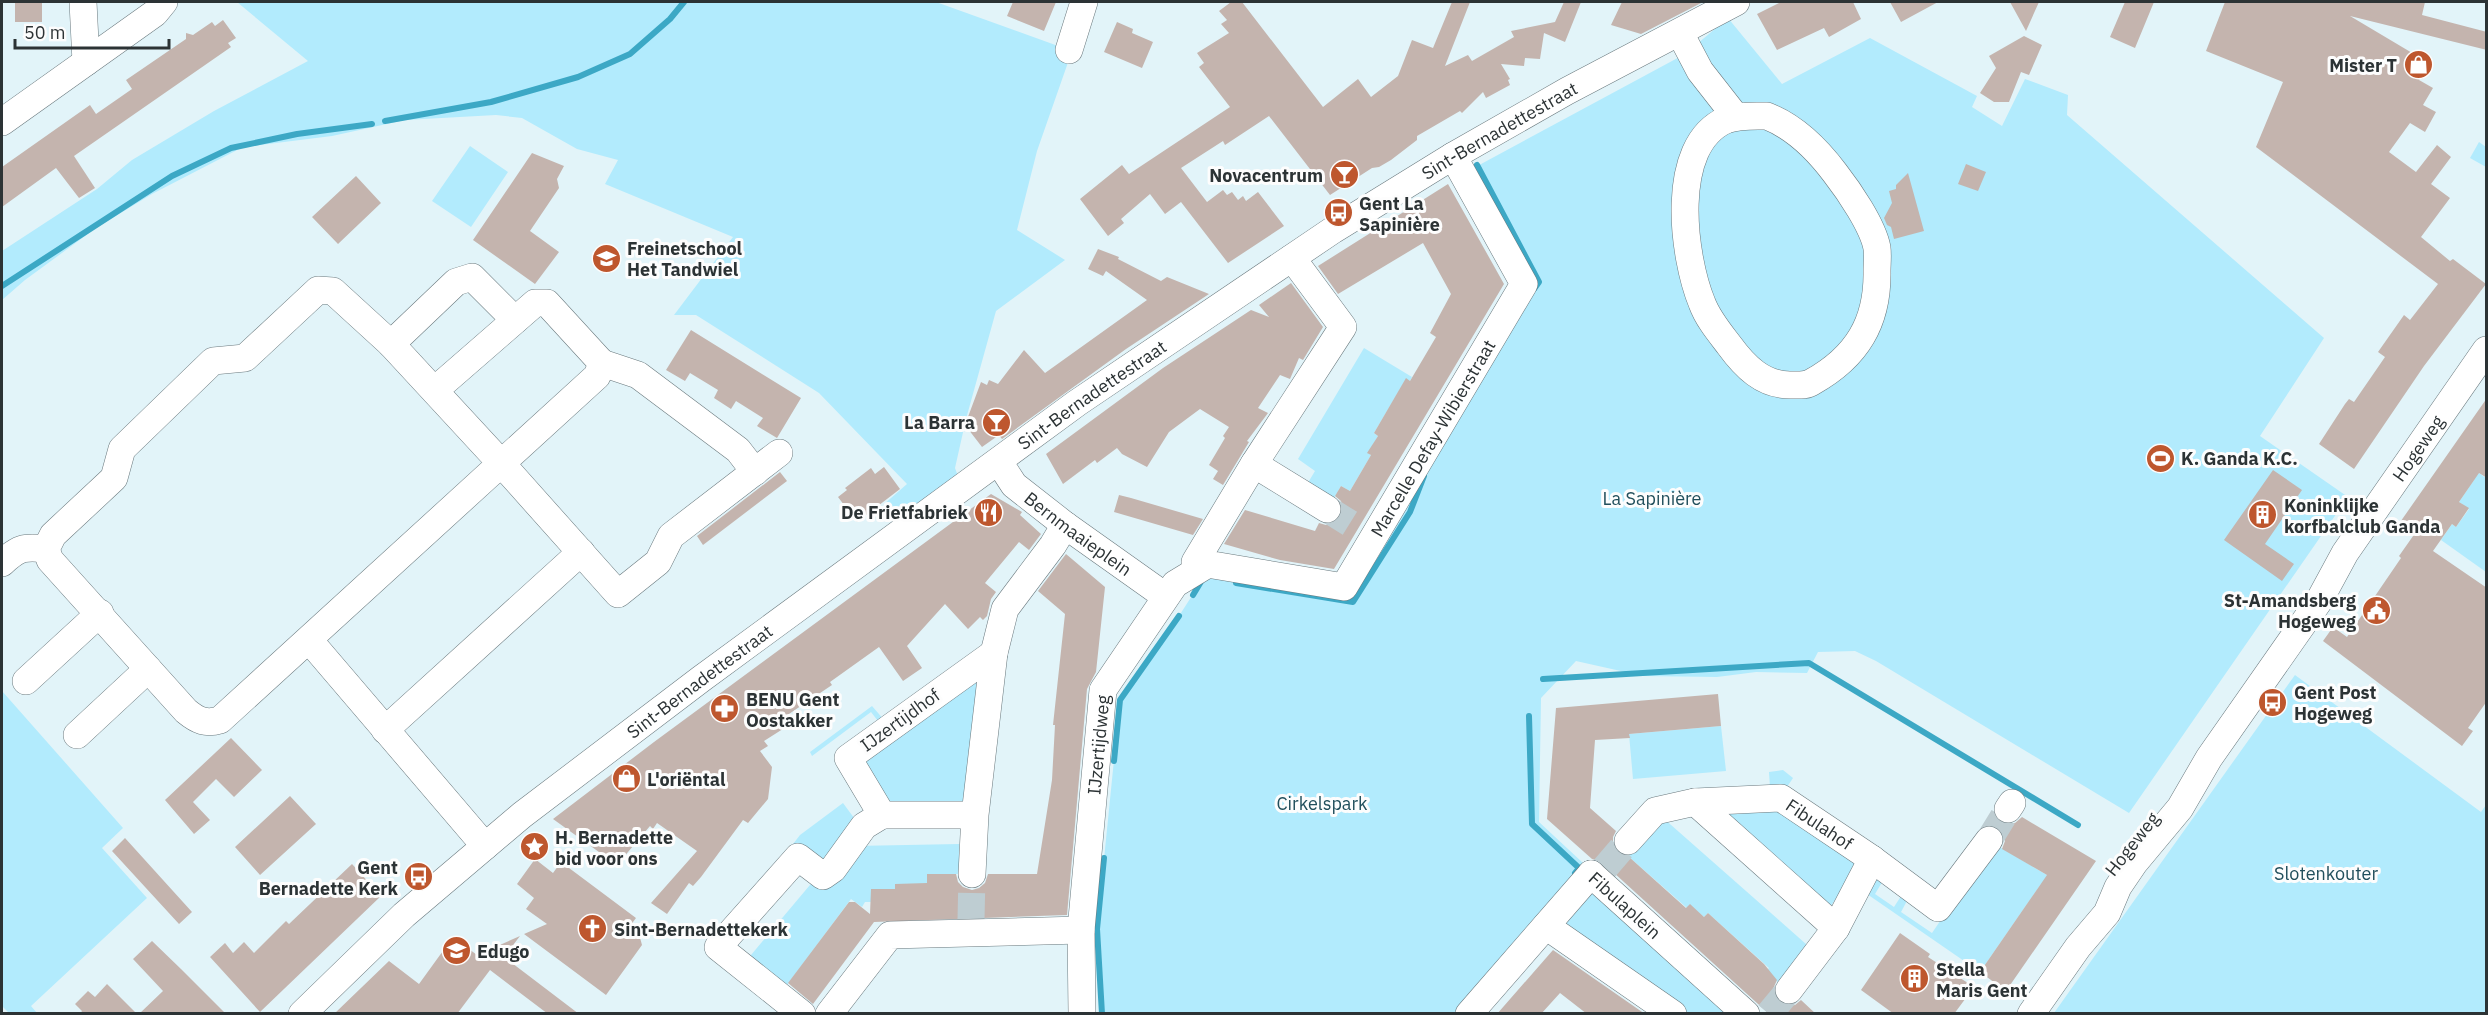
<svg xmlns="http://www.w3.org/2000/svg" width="2488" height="1015" font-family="'IBM Plex Sans',sans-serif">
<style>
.green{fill:#b2ebfd}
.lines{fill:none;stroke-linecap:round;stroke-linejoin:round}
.stream{stroke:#3ca8c5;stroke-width:6}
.building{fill:#c4b4ae}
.minor-tunnel{stroke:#becdd2;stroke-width:27;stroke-dasharray:27 14;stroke-linecap:butt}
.minor-casing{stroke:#6a797e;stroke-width:28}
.minor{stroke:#fff;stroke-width:27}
.labels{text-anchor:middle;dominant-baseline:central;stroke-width:6;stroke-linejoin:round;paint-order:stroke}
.poi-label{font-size:18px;font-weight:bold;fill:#2c3335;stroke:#fdfdfd;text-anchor:start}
.street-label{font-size:18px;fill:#2c3335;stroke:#fdfdfd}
.park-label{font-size:18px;fill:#214f5c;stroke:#fdfdfd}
</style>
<rect width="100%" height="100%" fill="#e2f4f9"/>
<!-- green -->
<path class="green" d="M237 2H936L1072 51 1037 151 1017 230 1065 260 996 311 966 419 955 468 959 479 900 523 883 505 907 484 819 393 696 315H674L733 237 605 184 618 160 577 149 522 118 496 115 405 120 332 136 243 147 152 194 96 228 25 280 2 300V251L97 189 132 160 214 111 308 61Z
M1728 18 1782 84 1870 38 1977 96 1972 107 2002 126 2025 79 2068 95 2067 115 2324 338 2260 436 2348 497 2129 813 1876 661 1855 651 1818 652 1807 673 1756 672 1717 677 1643 676 1576 661 1541 698 1539 822 1583 863 1454 1013 1102 1014 1097 929 1120 700 1179 616 1204 577 1348 593 1532 284 1470 170 1685 54Z
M2479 142 2486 147V167L2470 158Z
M470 146 508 172 471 227 432 201Z
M1364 348 1412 377 1410 381 1406 379 1374 433 1378 436 1368 453 1371 455 1350 491 1341 486 1332 502 1306 486 1315 471 1298 459Z
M2473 469 2486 478V572L2441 540 2452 524 2456 527 2469 509 2459 502 2474 480Z
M2295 675 2481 812 2486 805V1013H2054Z
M979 680 969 803 892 806 865 763 868 758Z
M2 691 123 828 102 848 147 898 31 1006 37 1013H9L2 1006Z
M872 706 885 721 881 725 871 712 812 756 810 752Z
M1721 726 1726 771 1633 779 1629 734Z
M1783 770 1793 778 1785 790 1770 787 1769 772Z
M843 803 860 826 828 868 790 848 800 835Z
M1727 810H1772L1792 819 1855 862 1858 867 1830 907 1725 820Z
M1662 817 1815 952 1780 984 1766 971 1769 968 1708 913 1704 917 1690 905 1687 908 1628 856Z
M1993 843 2052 878 2041 884 1980 972 1867 894 1878 875 1884 879 1875 894 1894 907 1903 893 1909 897 1901 912 1932 933Z
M959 844 960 874H927V884H895V890L871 889V902H865L862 907 851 899 784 989 746 961 815 879 854 846Z
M1588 890 1733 1013H1684L1562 927Z"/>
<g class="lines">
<!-- stream -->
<path class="stream" d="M385 121 491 102 578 77 630 54 670 19 684 2
M1477 165 1539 282 1534 289
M2 286 172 176 231 148 297 134 372 124
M1236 583 1353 602 1410 512 1424 476
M1193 595 1202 580
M1543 679 1809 663 2078 825
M1529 716 1532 824 1579 868 1575 873
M1114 761 1120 700 1179 616
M1102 1014 1097 929 1104 858"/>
</g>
<!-- building -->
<path class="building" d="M15 2H42V22H15Z
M1013 2H1056L1044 31 1007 16Z
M1231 2H1242L1323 107 1358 79 1371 97 1398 76 1412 40 1433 48 1452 2H1470L1445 66 1468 55 1472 61 1514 37 1511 31 1555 22 1564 2H1581L1565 42 1544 33 1540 59 1525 58 1524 66 1501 64 1510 79 1508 80 1510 85 1486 98 1483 92 1462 113 1460 111 1417 136V140L1391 160 1379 167 1372 168 1330 195 1269 116 1225 145 1223 141 1181 168 1207 202 1223 190 1227 195 1232 192 1238 200 1243 196 1246 201 1258 192 1284 226 1228 263 1181 202 1165 214 1150 194 1121 219 1124 223 1108 236 1080 199 1122 165 1129 174 1230 107 1199 67 1204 63 1197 53 1229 33 1221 24 1227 20 1219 11Z
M1622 2H1703L1641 34 1611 25Z
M1781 2H1853L1861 19 1829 37 1824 28 1777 50 1757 14Z
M1890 2H1938L1901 22Z
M2010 2H2039L2026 31Z
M2125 2H2154L2135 48 2110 37Z
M2225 2H2425L2422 15 2487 32V50L2350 16 2429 63 2419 80 2433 88 2423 105 2436 112 2425 132 2410 123 2389 152 2416 172 2437 145 2451 157 2431 184 2450 198 2421 237 2450 261 2453 259 2486 284 2424 366 2354 469 2319 444 2345 404 2349 399 2354 402 2385 357 2378 352 2404 315 2410 320 2438 284 2256 147 2283 82 2206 51Z
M223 20 236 38 228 43 231 47 74 156 95 188 79 198 56 168 2 207V167L90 105 96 114 132 89 126 80 186 39V33L193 35 212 22 215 26Z
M1117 22 1133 29 1132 33 1153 42 1142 68 1104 52Z
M2024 36 2042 45 2029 75 2021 72 2009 102H1994L1980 93 1996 68 1989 56Z
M532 153 564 166 557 179 559 188 530 231 559 252 535 284 473 240Z
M1966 164 1986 172 1978 191 1958 184Z
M1908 173 1924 231 1894 239 1891 227 1887 225 1884 218 1892 203 1889 191 1896 189V185Z
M356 176 381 203 338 244 312 217Z
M1448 184 1504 284 1334 569 1280 560 1224 544 1245 510 1315 531 1319 523 1326 525 1334 523 1340 518 1343 509 1341 501 1335 496 1341 486 1350 491 1371 455 1367 453 1378 436 1374 433 1406 378 1410 381 1436 337 1430 333 1451 294 1423 243 1338 294 1318 266Z
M1098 249 1119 257 1118 259 1161 281 1167 277 1209 294 1126 349 1002 439 999 435 982 447 965 425 981 382 987 385 989 380 998 384 1024 350 1045 373 1147 300 1106 271 1103 276 1088 269Z
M1291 283 1323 327 1303 360 1299 358 1290 379 1280 375 1258 408 1268 413 1247 441 1249 442 1223 485 1213 479 1218 471 1209 465 1225 438 1223 436 1229 427 1200 409 1169 432 1147 467 1122 454 1117 448 1097 463 1095 460 1063 484 1046 454 1163 368 1251 310 1269 317 1259 305Z
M691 330 801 398 777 438 757 426 763 418 736 401 731 409 714 398 718 390 690 373 685 381 666 370Z
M2487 398V478L2479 473 2459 502 2469 508 2456 527 2452 524 2433 551 2487 588V701L2468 728 2473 731 2462 746 2323 641 2333 627 2347 637 2401 558 2399 556 2418 529 2396 528Z
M884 467 900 489 857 522 838 497 847 490 845 488 871 468 875 474Z
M2273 470 2302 490 2265 544 2294 564 2282 581 2224 540Z
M780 472 787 481 703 545 697 536Z
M991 494 1022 512 1020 515 1041 534 1029 550 1019 542 985 583 996 592 991 599 987 616 983 620 980 617 968 629 945 604 907 646 922 668 903 681 879 647 830 682 832 685 780 720 786 727 764 741 768 746 760 751 772 767 768 799 748 823 743 820 701 877 693 886 689 883 667 914 651 903 697 851 657 823 653 829 650 826 617 865 553 819 654 742Z
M1119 495 1131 498 1203 519 1193 535 1114 512Z
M1066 554 1105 587 1096 672 1087 689 1067 915 874 922 813 1004 788 983 849 902H855L870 914 871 889H895V884L927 883V874H956L958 882 963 887 972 890 979 888 985 883 988 874H1037L1052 780 1055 725H1053L1065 614 1038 591Z
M1718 694 1721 726 1629 734 1630 738 1595 740 1590 808 1616 831 1613 837V845L1618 853 1628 856 1686 908 1690 904 1704 917 1708 913 1764 964 1777 980 1773 989 1774 996 1779 1002 1788 1006 1795 1005 1801 1000 1816 1014H1769L1602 862 1592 859 1547 819 1556 708Z
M231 738 262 770 234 797 216 779 193 802 210 820 194 834 165 800Z
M290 796 316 824 260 875 235 847Z
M2022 817 2096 861 2006 991 1980 972 2047 875 2002 849 2005 841 2003 833 1999 828 1992 825 1996 818 2008 825 2015 823Z
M125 838 192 912 179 924 112 851Z
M535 859 553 873 561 862 636 918 630 926 639 934 642 945 606 995 524 934 547 924 526 909 534 898 517 884Z
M352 864 381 896 260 1012 210 957 225 943 233 953 244 942 254 953 286 921 289 924Z
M1900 933 1930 954 1928 957 1974 987 1954 1014H1894L1861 990Z
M520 936 504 957 579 1014H548L490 970 457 1014H334L389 961 419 984 453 937 477 955Z
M152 941 181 969 226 1014H139L163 991 133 959Z
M1553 950 1645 1014H1587L1560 993 1541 1014H1497Z
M107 984 137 1014H80L82 1011 75 1004 88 991 95 997Z"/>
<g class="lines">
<!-- minor-tunnel -->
<path class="minor-tunnel" d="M1327 509 1359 529
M1989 840 2008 809
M1604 869 1628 841
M971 920 972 874
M1769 1014 1789 990"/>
<defs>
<g id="minor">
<path d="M83 2 86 62"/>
<path d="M1680 33 1700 71 1736 117"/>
<path d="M1069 50 1084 2"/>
<path d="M1767 116C1795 127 1817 149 1835 173 1849 191 1873 226 1877 248 1878 255 1877 264 1877 271 1878 322 1857 357 1812 382 1806 386 1798 385 1790 385 1763 385 1745 367 1729 345 1719 332 1708 319 1702 303 1683 257 1668 145 1726 120 1739 115 1753 116 1767 116Z"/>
<path d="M2 122 155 13 164 2"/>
<path id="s1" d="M1292 258 1343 327 1254 464 1195 562 1344 587 1524 284 1453 156"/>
<path d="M391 344 456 282 472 277 515 320"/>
<path d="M602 363 638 375 738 450 755 472"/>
<path d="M435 390 535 303H547L602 363 597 376 220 720C206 724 198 721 186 711L50 560 46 549 53 535 114 478 122 449 213 361 245 358 318 290 333 291 391 344 501 463 618 594 658 562 671 536 779 453"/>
<path id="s2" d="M999 462 1014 485 1065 525 1165 596"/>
<path d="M1254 464 1327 509"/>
<path d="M2 563C18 548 24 546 46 549"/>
<path d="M309 640 485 846"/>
<path d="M994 653 1005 609 1053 545 1065 525"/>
<path d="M26 681 100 613"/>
<path d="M385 730 581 552"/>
<path d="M77 735 148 669"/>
<path d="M1695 802 1836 928 1872 859"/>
<path d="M2008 809 2012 803"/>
<path id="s3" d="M1628 841 1655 811 1695 802 1781 798 1872 859 1938 908 1989 840"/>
<path d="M972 874 975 815 994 653 848 758 882 815H975"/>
<path id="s4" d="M1591 874 1746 1014"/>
<path d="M1546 926 1673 1014"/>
<path d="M1789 990 1836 928"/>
<path id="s5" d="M302 1014 404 915 522 815 701 679 1077 403 1333 230 1453 156 1567 91 1736 2"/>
<path d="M802 1014 718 947 798 857 823 876 833 869 864 826 882 815"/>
<path d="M829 1014 890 935 1081 930"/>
<path id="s6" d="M1082 1014 1081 930 1103 690 1175 584 1208 564"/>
<path d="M1469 1014 1591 874"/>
<path id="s7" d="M2031 1014 2078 947 2107 913 2118 887 2135 862 2180 808 2209 758 2319 601 2345 553 2486 350"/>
</g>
</defs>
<!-- minor casing -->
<use href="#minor" class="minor-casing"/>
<!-- minor -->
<use href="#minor" class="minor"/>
</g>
<!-- icons -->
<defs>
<symbol id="shop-disc" viewBox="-11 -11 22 22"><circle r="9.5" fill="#be572e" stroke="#fdfdfd"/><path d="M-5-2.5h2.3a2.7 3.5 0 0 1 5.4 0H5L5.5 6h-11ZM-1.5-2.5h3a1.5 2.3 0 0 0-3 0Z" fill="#fff"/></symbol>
<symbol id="bar-disc" viewBox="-11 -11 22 22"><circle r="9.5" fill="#be572e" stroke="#fdfdfd"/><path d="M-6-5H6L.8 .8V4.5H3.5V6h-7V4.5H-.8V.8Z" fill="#fff"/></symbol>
<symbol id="bus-disc" viewBox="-11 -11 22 22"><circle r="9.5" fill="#be572e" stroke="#fdfdfd"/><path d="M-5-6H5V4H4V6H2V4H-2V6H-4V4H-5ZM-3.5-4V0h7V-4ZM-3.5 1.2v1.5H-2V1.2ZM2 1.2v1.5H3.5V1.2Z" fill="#fff"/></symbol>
<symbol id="school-disc" viewBox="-11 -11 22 22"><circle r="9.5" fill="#be572e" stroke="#fdfdfd"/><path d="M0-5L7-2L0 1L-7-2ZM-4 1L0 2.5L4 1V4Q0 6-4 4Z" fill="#fff"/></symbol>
<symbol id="stadium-disc" viewBox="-11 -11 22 22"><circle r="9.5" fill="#be572e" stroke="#fdfdfd"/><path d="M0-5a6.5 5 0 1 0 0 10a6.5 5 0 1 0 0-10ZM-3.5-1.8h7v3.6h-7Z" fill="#fff"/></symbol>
<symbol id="restaurant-disc" viewBox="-11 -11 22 22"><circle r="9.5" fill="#be572e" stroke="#fdfdfd"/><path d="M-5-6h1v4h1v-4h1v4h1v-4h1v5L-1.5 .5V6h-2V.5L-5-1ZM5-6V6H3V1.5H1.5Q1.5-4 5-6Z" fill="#fff"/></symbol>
<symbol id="building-disc" viewBox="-11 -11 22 22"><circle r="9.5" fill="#be572e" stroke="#fdfdfd"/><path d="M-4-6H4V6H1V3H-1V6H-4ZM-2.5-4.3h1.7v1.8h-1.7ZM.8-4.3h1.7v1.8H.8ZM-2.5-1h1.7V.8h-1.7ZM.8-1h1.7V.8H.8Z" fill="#fff"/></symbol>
<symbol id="civic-disc" viewBox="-11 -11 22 22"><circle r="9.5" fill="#be572e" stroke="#fdfdfd"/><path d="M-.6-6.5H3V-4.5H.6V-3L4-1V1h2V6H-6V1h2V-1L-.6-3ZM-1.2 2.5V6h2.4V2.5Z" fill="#fff"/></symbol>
<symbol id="pharmacy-disc" viewBox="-11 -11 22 22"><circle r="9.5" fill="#be572e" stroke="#fdfdfd"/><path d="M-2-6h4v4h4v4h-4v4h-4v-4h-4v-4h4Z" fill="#fff"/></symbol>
<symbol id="sight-disc" viewBox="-11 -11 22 22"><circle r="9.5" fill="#be572e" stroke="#fdfdfd"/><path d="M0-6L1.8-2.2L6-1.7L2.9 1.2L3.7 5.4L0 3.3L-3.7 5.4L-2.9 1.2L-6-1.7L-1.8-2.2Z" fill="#fff"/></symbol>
<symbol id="church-disc" viewBox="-11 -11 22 22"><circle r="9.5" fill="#be572e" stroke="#fdfdfd"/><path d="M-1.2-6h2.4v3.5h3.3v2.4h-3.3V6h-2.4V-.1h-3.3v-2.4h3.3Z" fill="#fff"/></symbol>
</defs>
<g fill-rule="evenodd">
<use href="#shop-disc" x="2402" y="48" width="33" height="33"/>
<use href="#bar-disc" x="1328" y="158" width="33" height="33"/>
<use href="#bus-disc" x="1322" y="196" width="33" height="33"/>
<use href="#school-disc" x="590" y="242" width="33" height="33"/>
<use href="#bar-disc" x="980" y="406" width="33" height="33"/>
<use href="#stadium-disc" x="2144" y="442" width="33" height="33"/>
<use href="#restaurant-disc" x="972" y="496" width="33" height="33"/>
<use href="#building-disc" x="2246" y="498" width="33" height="33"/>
<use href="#civic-disc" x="2360" y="594" width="33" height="33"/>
<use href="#bus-disc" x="2256" y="686" width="33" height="33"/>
<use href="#pharmacy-disc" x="708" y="692" width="33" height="33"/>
<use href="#shop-disc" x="610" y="762" width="33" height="33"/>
<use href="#sight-disc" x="518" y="830" width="33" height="33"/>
<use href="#bus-disc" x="402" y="860" width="33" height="33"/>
<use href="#church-disc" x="576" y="912" width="33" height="33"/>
<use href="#school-disc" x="440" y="934" width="33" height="33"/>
<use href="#building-disc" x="1898" y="962" width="33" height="33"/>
</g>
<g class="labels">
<!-- poi labels -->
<g class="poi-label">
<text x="2397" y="65" text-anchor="end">Mister T</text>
<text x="1323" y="175" text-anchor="end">Novacentrum</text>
<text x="1359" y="203">Gent La<tspan x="1359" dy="21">Sapinière</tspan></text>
<text x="627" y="248">Freinetschool<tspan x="627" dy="21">Het Tandwiel</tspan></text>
<text x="975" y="422" text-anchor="end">La Barra</text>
<text x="2181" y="458">K. Ganda K.C.</text>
<text x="2284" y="505">Koninklijke<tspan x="2284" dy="21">korfbalclub Ganda</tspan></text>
<text x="968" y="512" text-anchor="end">De Frietfabriek</text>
<text x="2356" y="600" text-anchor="end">St-Amandsberg<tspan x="2356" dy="21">Hogeweg</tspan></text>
<text x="2294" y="692">Gent Post<tspan x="2294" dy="21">Hogeweg</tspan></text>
<text x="746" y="699">BENU Gent<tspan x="746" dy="21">Oostakker</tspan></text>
<text x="647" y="779">L'oriëntal</text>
<text x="555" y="837">H. Bernadette<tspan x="555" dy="21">bid voor ons</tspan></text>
<text x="398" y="867" text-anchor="end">Gent<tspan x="398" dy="21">Bernadette Kerk</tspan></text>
<text x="614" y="929">Sint-Bernadettekerk</text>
<text x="477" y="951">Edugo</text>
<text x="1936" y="969">Stella<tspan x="1936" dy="21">Maris Gent</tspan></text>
</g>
<!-- street labels -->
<g class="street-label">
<text stroke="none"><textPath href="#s5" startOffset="1491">Sint-Bernadettestraat</textPath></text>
<text stroke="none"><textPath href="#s5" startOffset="1005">Sint-Bernadettestraat</textPath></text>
<text stroke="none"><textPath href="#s1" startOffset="688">Marcelle Defay-Wibierstraat</textPath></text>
<text stroke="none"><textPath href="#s7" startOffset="687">Hogeweg</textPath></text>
<text stroke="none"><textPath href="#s2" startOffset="108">Bernmaaieplein</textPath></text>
<text stroke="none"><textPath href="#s5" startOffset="519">Sint-Bernadettestraat</textPath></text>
<text transform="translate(900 720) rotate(-36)">IJzertijdhof</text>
<text stroke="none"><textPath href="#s6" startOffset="270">IJzertijdweg</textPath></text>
<text stroke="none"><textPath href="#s3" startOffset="214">Fibulahof</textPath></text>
<text transform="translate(2132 844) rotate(-52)">Hogeweg</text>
<text stroke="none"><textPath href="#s4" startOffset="46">Fibulaplein</textPath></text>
</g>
<!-- park labels -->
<g class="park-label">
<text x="1652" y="498">La Sapinière</text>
<text x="1322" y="803">Cirkelspark</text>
<text x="2326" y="873">Slotenkouter</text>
</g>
</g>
<!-- border -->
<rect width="2488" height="1015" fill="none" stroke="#2c3335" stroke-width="6"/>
<!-- scale -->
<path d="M15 39v9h154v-9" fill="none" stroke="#2c3335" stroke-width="3"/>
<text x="24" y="39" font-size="18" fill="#2c3335" stroke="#fdfdfd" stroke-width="4.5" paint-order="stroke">50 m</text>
</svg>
